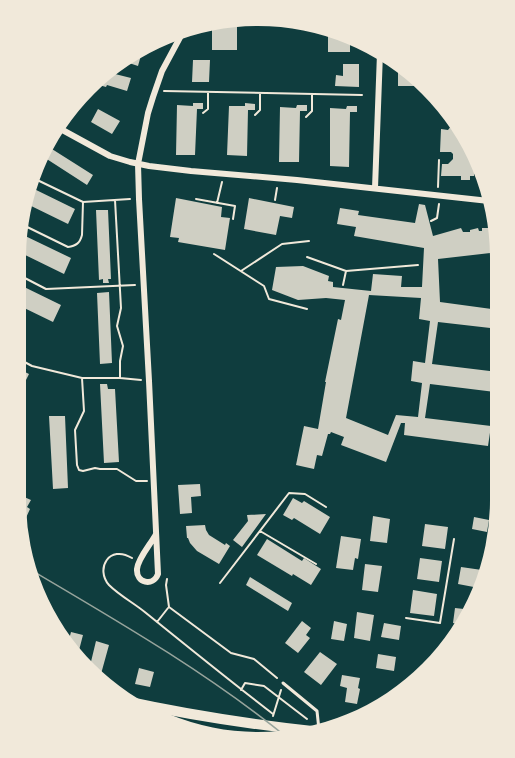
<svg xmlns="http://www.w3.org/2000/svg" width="515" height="758" font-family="'Archivo Narrow',sans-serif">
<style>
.building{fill:#cfcfc3;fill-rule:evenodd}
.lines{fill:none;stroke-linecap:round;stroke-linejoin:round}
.path{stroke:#f1e9da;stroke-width:2}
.service{stroke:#f1e9da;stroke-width:3}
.minor{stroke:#f1e9da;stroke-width:6}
.primary{stroke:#f1e9da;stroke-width:10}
.tram{stroke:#97a49c;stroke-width:1.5}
</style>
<rect width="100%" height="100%" fill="#0f3d3e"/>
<!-- building -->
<path class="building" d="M212 26 237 27V50H212Z
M328 29 350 33V52H328Z
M143 48 138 66 123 61Z
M193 60H210L209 82H192Z
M343 64H359V87L335 86 336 75 343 76Z
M398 68H403L426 84V86H398Z
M107 72 131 78 127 91 107 85 106 87 99 85 102 76Z
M79 96 84 98 75 113 69 109Z
M193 103H203V109H197L195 155H176L177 105 193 106Z
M245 103 255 104V110H248L247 156 227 155 229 106H245Z
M297 105H307V111H300L299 162H279L280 107 296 108Z
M347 106H357V112H350L349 167 330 166V108L346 109Z
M98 109 120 121 112 134 91 122Z
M453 121 474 153V176H470V180H461V176H441L442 164H448L453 159V154L451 152H440L441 129 448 130 452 125Z
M44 144 93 175 87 185 39 154Z
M28 186 75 209 68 224 23 202Z
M176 198 222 207 221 217 230 218 225 250 178 242 179 238 170 237Z
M249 198 294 207 292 218 280 216 276 235 244 229Z
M419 204 425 205 433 236 461 228 463 232H470V230L478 228 479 231H482V228H494L499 252 438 259 440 302 499 310V329L438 322 432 364 498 372 495 392 430 384 425 418 491 426 488 446 404 435 405 423H401L386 462 341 445 344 437 331 432 330 434H328L322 456 317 455 314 469 296 465 304 426 318 429 326 382H325L338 319 341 320 345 300 326 298 298 300 272 290 276 267 303 266 329 276 328 281 333 282V287L371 291 373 274 402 276 401 287H422L424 248 354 236 356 227 337 224 340 208 359 211 358 215 415 223ZM369 295 421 298 419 319 430 321 425 363 413 361 411 381 422 383 418 417 396 415 388 435 346 418Z
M96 210H108L111 279H108L109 283H103V279L99 280Z
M19 233 71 258 64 274 19 252Z
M18 284 61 305 53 322 18 305Z
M109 292 112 363 100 364 97 293Z
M17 368 29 374 21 390 17 388Z
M100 384H107L108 389H115L119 462 104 463Z
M49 416H65L68 488 53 489Z
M200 484 201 496 191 497 192 513 180 514 178 485Z
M15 493 31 500 27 507 30 509 25 520 18 517Z
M293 498 302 503 304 501 330 517 320 534 294 518 292 520 283 515Z
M266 514 242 547 233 540 248 521 247 515Z
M373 516 390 519 387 543 370 541Z
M474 517 489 520 487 532 472 529Z
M425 524 448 527 445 549 422 546Z
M205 525 206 530 209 535 225 545 226 543 230 546 219 564 197 551 190 543 188 538H187L186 526Z
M341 536 361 539 358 559 355 558 353 570 336 568Z
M267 539 302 561 304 558 321 569 311 585 293 574 292 576 257 555Z
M420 558 442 561 439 582 417 579Z
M365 564 382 566 378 592 362 590Z
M461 567 482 570 479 588 458 584Z
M250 577 292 603 288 611 246 585Z
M413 590 437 594 434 616 410 613Z
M455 608 473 610 463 625 453 623Z
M357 612 374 615 370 641 354 638Z
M302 621 311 628 306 635 310 638 298 653 285 643Z
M334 621 347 624 344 641 331 639Z
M384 623 401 626 399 640 381 637Z
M71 632 83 635 77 658 67 647Z
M96 641 109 645 101 674 89 670Z
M320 652 337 664 321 685 304 672Z
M378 654 396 657 394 671 376 668Z
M139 668 154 672 150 687 135 684Z
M342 675 360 678 358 688 360 689 357 704 345 702 347 688 340 686Z"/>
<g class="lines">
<!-- path -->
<path class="path" d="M164 91 362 95
M203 113 208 109V92
M255 115 260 110V93
M306 117 312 111V94
M31 177 83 202 130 199
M438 187 439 160
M196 199 235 206 233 219
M115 200 121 308 117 326 123 346 120 361V378
M275 200 277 188
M217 203 222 182
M431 221 437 218 439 204
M19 223 68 247C76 246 80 243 82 235L83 202
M214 254 264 286 269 299 307 309
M307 257 346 271 418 265
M241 271 282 244 309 241
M19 275 46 289 135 285
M343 285 346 271
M17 358 32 366 82 378H120L141 380
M82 378 84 411 75 430 77 465 79 470 83 471 95 468 100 469H117L136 481H147
M260 531 316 564
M132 558C109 544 95 569 109 585 120 596 134 603 146 613 188 647 230 681 273 714
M167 579 166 585 169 607 231 653 254 659 277 678
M220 583 289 493 305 494 326 507
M406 618 440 623 454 539
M157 622 168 608
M241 690 245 683 264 686 307 719
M273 716 281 690"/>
<!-- service -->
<path class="service" d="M283 683 317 711 319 730"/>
<!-- minor -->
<path class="minor" d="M57 127 110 156 130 162 149 166 191 171 297 180 489 201
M375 188 380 53
M156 534C151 544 138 558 137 569 136 583 153 587 158 574L149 381 139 199 138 164 148 113 153 97 162 71 184 30"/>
<!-- primary -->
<path class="primary" d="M125 701C189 715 255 725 321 732
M207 735 250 742"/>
<!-- tram -->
<path class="tram" d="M26 567C116 620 208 673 289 739"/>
</g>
<!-- crop -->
<path d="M0 0H515V758H0ZM258 26H258A232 232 0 0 1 490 258V500A232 232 0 0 1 258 732H258A232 232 0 0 1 26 500V258A232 232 0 0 1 258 26Z" fill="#f1e9da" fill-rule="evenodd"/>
</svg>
